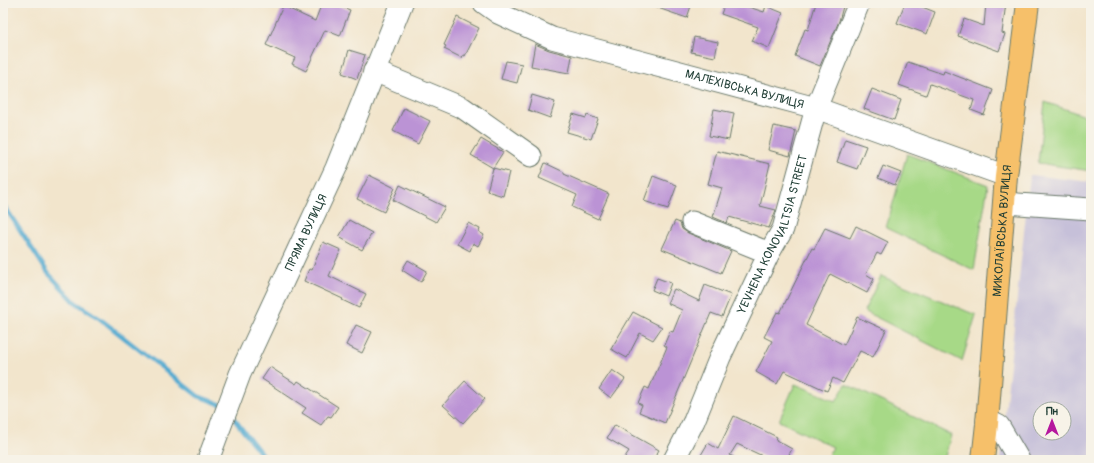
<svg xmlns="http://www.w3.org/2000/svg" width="1094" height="463" font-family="Pangolin,sans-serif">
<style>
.industrial{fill:#c6c0d9;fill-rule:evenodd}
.green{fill:#a7d987;stroke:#638b5e}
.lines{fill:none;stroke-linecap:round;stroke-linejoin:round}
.stream{stroke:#53aad0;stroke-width:4.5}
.building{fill:#bb93d5}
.minor-casing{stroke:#697869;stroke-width:23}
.major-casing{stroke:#697869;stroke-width:24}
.minor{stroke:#fff;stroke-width:21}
.major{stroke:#f6c06b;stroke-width:22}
.labels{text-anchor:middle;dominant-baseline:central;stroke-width:3;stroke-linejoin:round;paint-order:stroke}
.street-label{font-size:12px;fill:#1f3d34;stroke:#f7f3e8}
</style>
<rect width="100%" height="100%" fill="#f7f3e8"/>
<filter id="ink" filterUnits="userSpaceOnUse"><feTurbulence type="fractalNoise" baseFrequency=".025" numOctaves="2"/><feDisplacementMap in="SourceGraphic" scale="8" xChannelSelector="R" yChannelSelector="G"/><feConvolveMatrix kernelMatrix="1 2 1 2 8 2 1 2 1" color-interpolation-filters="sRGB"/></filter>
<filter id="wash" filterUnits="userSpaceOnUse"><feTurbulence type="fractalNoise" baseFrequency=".012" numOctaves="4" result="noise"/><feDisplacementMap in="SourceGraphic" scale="16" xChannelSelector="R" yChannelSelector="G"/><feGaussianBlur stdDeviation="0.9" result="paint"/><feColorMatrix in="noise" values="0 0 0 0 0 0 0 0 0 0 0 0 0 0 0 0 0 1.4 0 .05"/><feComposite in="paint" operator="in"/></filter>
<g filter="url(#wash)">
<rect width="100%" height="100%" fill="#f2e5cc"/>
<!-- industrial -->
<path class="industrial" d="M1030 175 1091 182V460H1000ZM1040 409H1064V433H1040Z"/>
<!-- green -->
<path class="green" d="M1045 102 1091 118V171L1038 163Z
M907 154 988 185 974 270 886 228Z
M881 276 976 315 962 361 864 311Z
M795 384 836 401 846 384 951 435 944 460H826L833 447 779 421Z"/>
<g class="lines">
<!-- stream -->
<path class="stream" d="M3 204 48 273 75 302 99 318 198 396 222 405
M231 415 266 460"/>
</g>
<g id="blocks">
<!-- building -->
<path class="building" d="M322 3H332L350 10 340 36 325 30 306 71 292 64 295 58 266 45 283 6 315 21Z
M649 3H692L687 18 649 5Z
M725 3H736L764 12 766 6 783 13 769 48 752 41 758 27 721 14Z
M816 3H844L839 21 820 66 795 56 805 29 808 30Z
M905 3H912L935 12 927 34 897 23Z
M986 3H1006L1002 33 1005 34 999 51 958 36 964 19 984 26Z
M457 17 479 28 465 56 463 55 462 58 444 49 446 46 444 45Z
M694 37 718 42 715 57 691 52Z
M535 44 549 50 572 56 569 73 531 66Z
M349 50 365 55 357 79 342 73Z
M506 61 522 64 517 83 501 79Z
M908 62 943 74 944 71 993 90 984 115 971 110 974 100 930 84 926 95 899 85Z
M872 89 901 100 894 120 864 109Z
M532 95 555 102 550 118 528 110Z
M404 108 430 121 418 144 393 131Z
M714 109 734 113 729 140 709 136Z
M573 114 586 118 587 115 598 119 591 139 567 132Z
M774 126 796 131 790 156 768 150Z
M481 139 503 152 493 168 471 155Z
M845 139 866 146 857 169 837 162Z
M717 151 770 164 760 206 776 210 769 228 729 217 727 223 713 217 722 188 708 184Z
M545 163 564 172V174L609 194 598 219 572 207 577 195 539 178Z
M883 166 901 173 895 185 878 178Z
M493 168 509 172 503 196 487 191Z
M369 175 395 188 384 212 357 199Z
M653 176 677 185 668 209 644 201Z
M400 185 445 207 436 222 393 200Z
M349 220 372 233 362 250 339 237Z
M675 221 680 223 682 229 688 233 731 251 721 273 662 249Z
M468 223 480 229 479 232 484 235 478 246 473 243 470 251 457 244Z
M856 226 888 242 881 255 877 253 866 274 874 279 867 293 830 274 806 325 844 345 857 317 886 330 873 357 860 351 843 383 833 378 827 391 784 371 777 384 756 372 772 341 764 337 777 312 780 313 812 248 814 249 825 228 850 238Z
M323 242 341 250 329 276 366 294 359 308 342 300 343 299 304 281 309 269 312 270Z
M408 260 427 271 421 282 402 270Z
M657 278 671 283 666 296 652 290Z
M705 285 731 295 722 317 711 313 665 423 639 412 642 405 638 403 645 387 649 389 667 347 664 345 670 331 673 332 682 310 667 303 674 289 699 301Z
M633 312 662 327 653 340 640 333 627 358 611 349Z
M356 325 372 332 362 353 346 345Z
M270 367 296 384 298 381 338 407 331 417 328 416 321 425 302 413 306 408 262 379Z
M612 370 625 379 611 398 599 389Z
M465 381 485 399 463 423 443 405Z
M734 416 777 437 776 440 792 449 786 460H771L737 444 730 455 738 460H698L708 443 718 449Z
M615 425 659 450 653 460H623L629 451 607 438Z"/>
</g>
</g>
<g filter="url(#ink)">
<use href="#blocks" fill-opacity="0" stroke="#697869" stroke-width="1"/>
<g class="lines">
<defs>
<g id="minor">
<path id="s1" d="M484 3 498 13 552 38 816 108 1006 176"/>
<path d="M374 71 463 108 531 156"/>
<path d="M1004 203 1091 209"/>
<path d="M692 222 769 253"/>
<path d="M987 420 999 426 1019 460"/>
<path id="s2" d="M208 460 240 374 336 168 402 3"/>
<path id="s3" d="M674 460 694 421 720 357 769 253 783 229 816 108 859 3"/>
</g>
<g id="major">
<path id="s4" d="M983 460 987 424 1006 176 1028 3"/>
</g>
</defs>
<!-- minor casing -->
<use href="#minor" class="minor-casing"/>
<!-- major casing -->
<use href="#major" class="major-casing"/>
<!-- minor -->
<use href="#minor" class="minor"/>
<!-- major -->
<use href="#major" class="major"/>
</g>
</g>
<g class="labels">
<!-- street labels -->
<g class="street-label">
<text stroke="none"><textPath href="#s1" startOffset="276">МАЛЕХІВСЬКА ВУЛИЦЯ</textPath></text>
<text stroke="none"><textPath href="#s4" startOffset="230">МИКОЛАЇВСЬКА ВУЛИЦЯ</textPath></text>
<text stroke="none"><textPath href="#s2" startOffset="248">ПРЯМА ВУЛИЦЯ</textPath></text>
<text stroke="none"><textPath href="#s3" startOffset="247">YEVHENA KONOVALTSIA STREET</textPath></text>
</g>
</g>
<!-- margin -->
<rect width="1094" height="463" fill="none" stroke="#f7f3e8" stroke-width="16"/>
<!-- north arrow -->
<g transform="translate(1052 421)"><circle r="19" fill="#f7f3e8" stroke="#a1aaa0"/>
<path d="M0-3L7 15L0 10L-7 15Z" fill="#b5179e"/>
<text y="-6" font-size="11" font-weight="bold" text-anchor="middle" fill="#1f3d34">Пн</text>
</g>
</svg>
